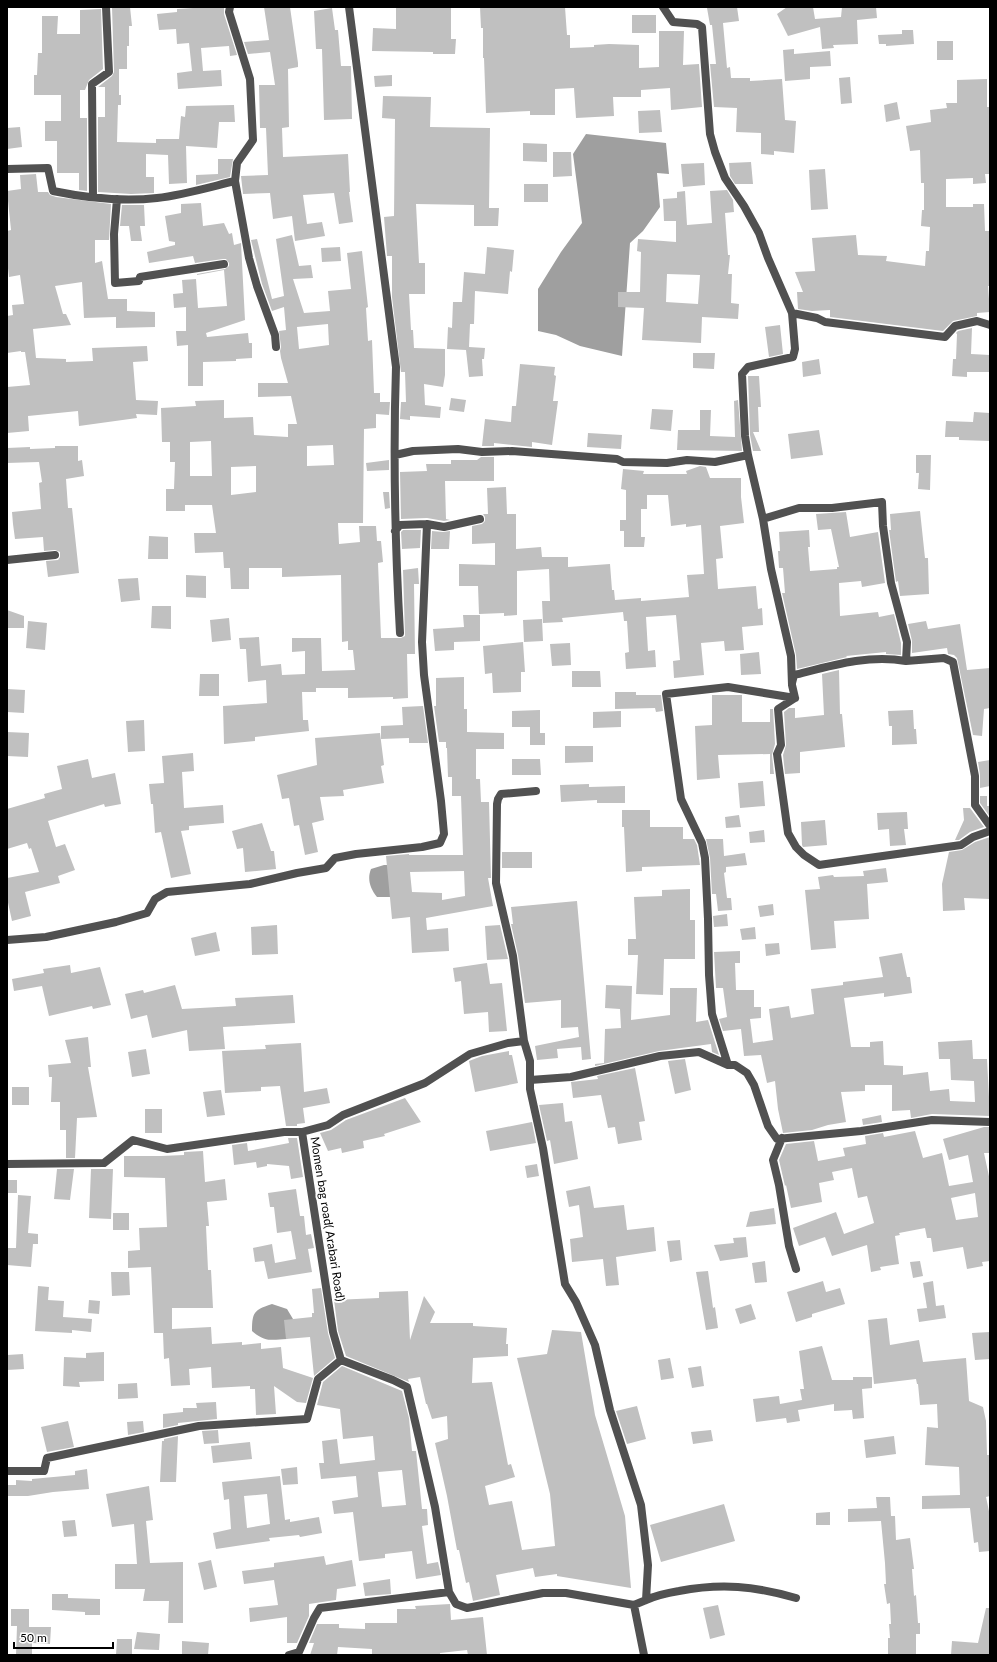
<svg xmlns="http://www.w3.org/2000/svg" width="997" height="1662" font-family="Lato,sans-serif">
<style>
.water{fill:#9f9f9f}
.building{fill:#c0c0c0;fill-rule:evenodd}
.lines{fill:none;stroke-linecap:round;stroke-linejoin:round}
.minor{stroke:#515151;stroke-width:8}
.labels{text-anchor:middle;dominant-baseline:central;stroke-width:4;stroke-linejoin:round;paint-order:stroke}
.street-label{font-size:12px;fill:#000;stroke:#fff}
</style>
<rect width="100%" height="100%" fill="#fff"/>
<!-- water -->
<path class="water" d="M586 134 666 143 669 174 657 173 660 207 643 231 630 243 622 356 580 346 556 335 538 331V289L561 252 582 223 573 154Z
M384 865H389L391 897H377C370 888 367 879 371 869Z
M272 1304 287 1309 293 1319 290 1335 287 1339C271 1340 265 1342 252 1331 252 1312 254 1310 272 1304Z"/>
<!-- building -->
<path class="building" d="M112 7H130L132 26H129V46H127V69H119V95H121V105H118L117 142 156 143V139H179L181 116 185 117 186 106 234 105 235 122H219L217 148 186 146 187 183 169 184 168 155 146 154V177H154V193L131 194 98 192V117H105V87H98L112 76 114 72Z
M224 7V14L237 55 230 56 229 46 201 48 203 71 221 70 222 86 178 89 177 73 192 71 189 43 177 44 176 29 159 30 157 14 177 12V9L193 8Z
M264 7H290L298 63V67L288 69 289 127 282 128 283 157 348 154 350 192H349L353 222 339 224 334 193 303 195 307 224 322 222 325 236 295 241 292 216 273 219 270 193 243 194 241 176 268 175 266 128H260L259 85H275L270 52 248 54 244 42 269 40Z
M396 7H451V39H456L455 54H433V52L372 51 373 28 396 29Z
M480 7H565L567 35H570V48L594 47V45L609 44 639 45V68L659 67V31H684L683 65 699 64 702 107 671 110 670 88 641 90V97H613L614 116 576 118 574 88 555 89V115H530V111L486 113 484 58H483V28H481Z
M716 7H737L739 21 723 23 727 68 730 67 731 78H750V81L782 79 785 120 796 121 794 153 774 151V155L761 154V133L736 132 737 108 714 107 710 64H716L712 25H710L707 8Z
M787 7H813L815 19 841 17 842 7H853V8L876 7 877 18 857 20 858 44 833 45 834 48 822 49 820 27 788 36 777 14Z
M332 8 335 30H338L341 66H351L352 119 324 120 322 49H316L314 11Z
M101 9 103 69 89 80 85 90H80V118H87V191L79 190V173H57V141H45V121H61V95H34V75H37L38 53H42V16H58L57 34H80V10Z
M632 15H656V33H632Z
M902 30H913L914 44 886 46V44H879L878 35 902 34Z
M937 41H953V60H937Z
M794 49V54L830 51 831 66 810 67V79L785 81 783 50Z
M392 75V86L375 87 374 76Z
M850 77 852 103 841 104 839 78Z
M987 79V107H990V174H985L986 183 973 184V178L946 179V207H973V204H984L985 231H990V286H988L990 312 977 313V316L953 321 943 331 830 317V310L812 311 798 309 797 292H803L795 272 815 271 812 238 856 235 858 255 887 256 886 261 925 266 926 251H929L930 227 921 226 922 210H924V183H921L920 150 910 151 906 126 931 122 930 110 947 108 946 103H957V80Z
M383 96 431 97 430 127 490 128 489 208H499L498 226H474V205L416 204 419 263H425V294H409L411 330H413L414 348 445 349V375L443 387 424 384 425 405 441 407 440 418 410 416V420L400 419 401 402H406L405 372H401L392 297V256H387L384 217 394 216 395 119 382 118Z
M897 102 900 119 886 122 884 105Z
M660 110 662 132 639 133 638 111Z
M20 127 22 147 7 149V128Z
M523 143 547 144V162L523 161Z
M553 152H571L572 176 553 177Z
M218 159H233L230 177 196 185V175L218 174Z
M751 162 753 184H735L730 176 729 163Z
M704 163 705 185 683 187 681 164Z
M825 169 828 209 811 210 809 170Z
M36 174 38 192H48L50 195 56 197 111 204 109 240H95V263L102 261 108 299H127V311L155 312V327L116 328V317L84 318 82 282 55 286 63 314H66L71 325 33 329 36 358 66 359V362L93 361 92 348 147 346 148 361 133 362 136 400 158 401 157 415 136 414 137 418 79 426 78 411 28 416 29 431 7 433V387L30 385 25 352H21V351L7 353V316L13 315 12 305 24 304 20 275 9 277 7 259V231L11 230 7 191 21 189 20 175Z
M524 184H548V202H524Z
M727 190 733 200 734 212 725 213 728 255H730L728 274H732L731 303 739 304 738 319 702 317 701 343 642 340 644 308 618 307V292H640L641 252 637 251 638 239 676 242V221H664L663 199 677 198V192L685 191 687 225 712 223 710 191ZM667 274 700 275 698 304 666 302Z
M201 203 203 226 224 223 229 234 232 233 234 245 241 243 245 320 206 333 207 337 248 333 249 343H252V358L236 359V361L203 362V386H188V345L177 346 176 331H186V307L174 308 173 294 183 293 182 280 196 279 198 308 227 306 224 270 197 275V274L225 269 229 266V263L226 259H223L195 263 193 256 149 263 147 252 175 245V242L169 241 165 216 181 213V204Z
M122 205H144L145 226H140L142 241H131L129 226H120Z
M292 235 299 266 311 265 313 278 293 279 304 313 330 311 328 291 351 289 347 253 362 251 368 307 366 308 368 341 372 340 374 393H380V402H390L389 415 376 414V428L364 429 363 523H338L339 544 360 542 359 526H376L377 541H381L383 562 378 563 381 638H401L405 636 403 570 418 568 419 584H414L415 654H407L408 698 393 699V697L348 698V688H316V692H302L303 720H308L309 731 255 737V741L224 744 223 706 267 703 266 680 248 682 246 649H240L239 638 259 637 261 666 281 664 282 675 305 674V651L292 652V638H321L322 671 355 670 353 650H348V641L342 642 341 575 282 577V568H249V589H231L230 568H224L223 552 195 553 194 533H216L212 505H185V511H166V489H174L175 462H170V442H162L161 408 196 406 195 401 224 400V418L253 417 254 435 288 437V424H297L291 396 258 397V383H288L281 358 280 351 281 347 279 331 286 330 284 307 272 311 262 284 251 240 257 239 272 299 284 296 276 239ZM328 324 329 345 299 349 297 327ZM211 441 212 476H190V442ZM333 445 334 465 307 466V446ZM256 466V492L231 495V467Z
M340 247 341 261 322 262 321 248Z
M487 247 514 250 512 272 510 271 508 294 475 291 474 324H470L469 347 485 348 484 359H482L483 376 469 377 466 350 447 349 448 327 452 328 453 302H462L464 272 485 274Z
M780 325 783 354 769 357 765 327Z
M972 328 971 354 990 355V372H967V377L952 376 953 359H956L957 334 956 333 958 331Z
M693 353H715L714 369 693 368Z
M819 359 821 374 803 377 802 362Z
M520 364 555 367 554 375 556 376 553 401H558L552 445 532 442V447L494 443V446H482L485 419 511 422 512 406H516Z
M748 376H759L761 407H758L759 432H753L761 451H753L750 435Z
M451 398 466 400 464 412 449 410Z
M738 400 742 451 677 450 678 430H700V410H711L710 436 735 437 734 401Z
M652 409 673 410 671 431 650 429Z
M974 412 990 413V441L959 440V437H945L946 421 973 422Z
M819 430 823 455 791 459 788 434Z
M588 433 622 435 621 449 587 447Z
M55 446H78V461L82 460 84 476 66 479 68 508H72L79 573 48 577 46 561 58 560 60 557V552L55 550 44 551 43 537 15 539 13 524 12 512 41 509 39 483 42 482 39 462 7 463V448L30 447V449L55 448Z
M916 455H931L930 490 918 489 919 473H916Z
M481 457H494V481H445L446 519 450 520 444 521 427 518 401 519 400 472 427 471 426 464H451V460H477Z
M389 460V470L367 471 366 463Z
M700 466 706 467 710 478H741V497L744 523 720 526 723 558 716 559 718 589 756 586 758 609 762 608 763 625 742 627 744 650 725 651 724 641 701 643 704 675 674 678 673 661 680 660 676 615 646 617 648 651 655 650 656 667 626 669 625 653 629 652 627 621H624L623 612 562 618 563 622 543 623 542 601H550L549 569 517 571V615L504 616V613L479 614 478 586H459V564L495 565V543L472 544V526L482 524 485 521V517L483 514H488L487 488 506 487 507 514H516V549L541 547 542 557H568V567L610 564 612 590H614L615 600 641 598V601L689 597 687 575 704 574 701 525 686 527V524L671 526 668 495H647V509H641V537H645L644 547H624V531H620V520H626V490L621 489 623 469 644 471 643 474H687L686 471Z
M383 492H389L390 508 385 509Z
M920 511 925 558H928L929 594 900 596 898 581 896 582 889 530H891L890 514Z
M846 512 850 537 878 532 885 583 862 587 861 581 839 583 840 616 878 612 879 617 894 614 901 643V655L886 654V652L846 656 847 657 797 669 796 655 782 593H785L783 568H779L778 551H780L779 532 809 530 810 547H808L810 571 837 569V567H839L831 529 818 530 816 514Z
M403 530H421L420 548 402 549 401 532Z
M432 531 443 532 450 531 449 549H431Z
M149 536 168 537V559H148Z
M186 575 206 576V598L186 597Z
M138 578 140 600 121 602 118 579Z
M152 606H171V629L151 628Z
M7 610 24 616V628H7Z
M463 615H480V641L454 642V650L435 651 433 629 464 627Z
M229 618 231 640 212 642 210 620Z
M542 619 543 641 524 642 523 620Z
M28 621 47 623 45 650 26 648Z
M926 621 928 629 960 624 967 670 990 668V708L984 709 982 736 973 735 957 658 954 655 948 654 947 648 912 653V641L908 624Z
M523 642 525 672H521V692L493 693 492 673 485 674 483 646Z
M570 643 571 665 552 666 550 644Z
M759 652 761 674 741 675 740 654Z
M839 670 840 714H842L845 747 800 752V773L785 774 783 755 786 745 784 712 789 708H795V718L824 715 822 674Z
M572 671H600L601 687H572Z
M200 674H219V696H199Z
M464 677V709H467V732L504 733V749H476V779H480L481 802H489L491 878H488L493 906 426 918 427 930 448 928 449 951 412 953 410 917 392 919 386 856 409 854V855H463L461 796H452V777H448L447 748H446V742H439L434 706H436V678ZM464 871 465 896 442 900V893L412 892 410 872Z
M7 689 25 690 24 713 7 712Z
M615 692H636V695H661L663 711 656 712 655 708 615 709Z
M712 695H742V722H770V709H773L775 744 772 755 774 774H770V754L718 755 720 778 697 780 695 726 712 725Z
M423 706 428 743H409V738L381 739V726L403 725 402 707Z
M540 710V733H545V745H530V727H512V711Z
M913 710 914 729H916L917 744 892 745V726H889L888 711Z
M621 711V727L593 728V712Z
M144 720 145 751 128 752 126 721Z
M7 732 29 733 28 757 7 756Z
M380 733 384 765 381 766 384 783 343 790 344 796 320 797 324 820 312 823 318 852 305 855 299 825 294 826 289 798 282 799 277 775 317 765 315 738Z
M565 746H593V762L565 763Z
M193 753 194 771 182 772 184 808 223 805 224 823 189 826V830L181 831 191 874 171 878 161 832 155 833 153 804H151L149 784 164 783 162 756Z
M88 759 92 778 115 773 121 804 105 807 104 804 48 821 56 847 65 844 75 870 58 876 60 883 25 892 31 916 12 921 7 898V878L39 872 31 848 29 849 27 843 7 849V809L45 798 44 794 62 789 57 766Z
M512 759H540L541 775H512Z
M990 760V786L980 788V775L978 762Z
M763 781 765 806 740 808 738 783Z
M589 784V787L625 786V803H597V800L561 802 560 785Z
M980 796H987V806H990V817L980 803Z
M963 808H970L984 827 970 832 959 840H955L964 820Z
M622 810H650V827H683V839H694L697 845 700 865 642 867V871L626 872 624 827H622Z
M907 812 908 829H904L906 845 890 846 889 829 878 830 877 813Z
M739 815 741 827 726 828 725 817Z
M825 820 827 845 803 847 802 845 801 822Z
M262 823 271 851H274L276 869 245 872 243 848 237 849 232 831Z
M764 830 765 842 750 843 749 832Z
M990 837V899L964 898 965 910 943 911 942 884 949 852 962 850 975 842Z
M706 839H723L724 856 745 853 747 865 726 867V872L724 873 727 898H731L732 910 718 911 716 894H712L710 858Z
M502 852H532V868H502Z
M886 868 888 882 867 884 869 919 834 921 836 948 811 950 805 890 820 889 818 877 833 875 834 877 864 876 863 871Z
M690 889V920H695V959H664L663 995 636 994 638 955H628V939H636L634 897 662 896V890Z
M577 901 591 1059 582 1060 581 1047 557 1049 558 1058 537 1060 535 1046 579 1037 578 1027 561 1028V1000L525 1003 518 955 511 924H513L511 907Z
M773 904 774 915 760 917 758 906Z
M727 914 728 926 714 927 713 916Z
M277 925 278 954 252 955 251 927Z
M500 925 508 959 487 960 485 926Z
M755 927 756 939 742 940 740 929Z
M216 932 220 951 195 956 191 938Z
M779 943 780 954 766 956 765 944Z
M740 951V963H735L736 990H754V1007H761V1018L750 1019 753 1043 773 1040 769 1009 789 1006 791 1018 814 1014 811 989 843 985V982L883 977 879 957 902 953 907 977H910L912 993 884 997V993L844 998 851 1047H870V1042L883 1041 884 1065 903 1066V1075L928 1072 930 1091 949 1089 950 1101 975 1102 974 1081 951 1080 950 1059H939L938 1042 972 1040 973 1059H987L990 1116 932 1114 911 1118 910 1110 892 1111V1085H865V1091L841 1092 846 1122 828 1125 812 1130 783 1133 778 1109 775 1081 767 1083 761 1055 744 1056 741 1029 723 1031 719 1019 727 1017 723 988H716L714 952Z
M487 963 490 984 502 983 507 1031 489 1032 488 1012 464 1014 461 981 455 982 453 968Z
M70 965 71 973 100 967 111 1005 93 1009 92 1006 49 1016 42 986 14 991 12 979 44 973 43 969Z
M175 985 182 1009 236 1006 235 998 293 995 295 1023 223 1027 225 1049 189 1051 187 1030 152 1038 147 1015 131 1019 125 994 143 990 144 993Z
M606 985 632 986 631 1020 670 1015V988H697L696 1022 708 1020 719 1055 712 1052 711 1044 659 1051 595 1066V1064L604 1063 605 1029 621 1028 620 1009 605 1008Z
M88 1037 91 1067H88L97 1117 77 1118 75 1158H66V1130H60V1102H51L52 1077H49L48 1065 71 1063 65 1040Z
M301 1043 304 1092 327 1088 330 1103 303 1108 305 1123 297 1124V1126H286L280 1086 261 1087V1091L225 1093 222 1051 266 1049 265 1045Z
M146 1049 150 1074 132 1077 128 1052Z
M509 1051V1055H512L518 1083 475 1092 469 1061 482 1056Z
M685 1059 691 1090 675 1094 668 1061Z
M635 1068 645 1121 639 1122 642 1140 618 1144 615 1127 608 1128 601 1095 573 1098 571 1082 598 1079 597 1076Z
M12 1087H29V1105H12Z
M221 1090 225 1115 207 1117 203 1092Z
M405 1098 421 1122 384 1134 385 1136 363 1141 364 1148 342 1153 341 1148 328 1151 320 1133 331 1130 346 1120Z
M563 1103 565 1122 572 1121 578 1159 554 1164 550 1140 547 1141 539 1105Z
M145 1109H162V1133H145Z
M881 1115 882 1122 863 1125 862 1119Z
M532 1122 536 1143 490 1151 486 1131Z
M984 1127H990V1153H984L990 1181V1261L982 1262 983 1266 967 1269 963 1247 933 1252 931 1238H927L925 1228 899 1233 900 1235 895 1236 899 1264 880 1267 881 1270 871 1272 867 1245 832 1256 825 1237 799 1246 793 1228 836 1212 844 1234 874 1223 867 1196 858 1198 852 1168 832 1172 834 1180 819 1183 822 1202 791 1208 786 1185 785 1186 779 1160 786 1144 814 1141 818 1161 845 1156 843 1148 866 1144 865 1136 883 1133 884 1137 915 1131 923 1158 942 1153 949 1186 973 1182 968 1155 949 1160 943 1139ZM975 1193 978 1217 956 1220 951 1198Z
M288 1138H297L303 1177 291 1179 289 1166 267 1164V1166L257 1168 256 1162 234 1165 232 1145 247 1143 248 1151 289 1143Z
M203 1151 205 1182 225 1179 227 1200 207 1202 209 1226H206L208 1270H211L213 1308H172V1329L211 1327 212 1344 242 1342V1345L261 1343V1349L281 1347 283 1368 313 1378 306 1403 297 1402 274 1386 276 1414 256 1415 255 1389H250V1386L212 1388 211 1367 189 1369 190 1385 171 1386 169 1358 164 1359 163 1333H154L151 1267 128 1268V1251L140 1250 139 1228 167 1227 165 1178 124 1177V1156H161L184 1155V1152Z
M537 1164 539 1176 527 1178 525 1166Z
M57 1169H74L70 1200 54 1199Z
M91 1169H113L111 1219 89 1218Z
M7 1180H17V1193H7Z
M590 1186 594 1208 624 1205 627 1230 654 1227 656 1251 616 1257 619 1285 606 1286 603 1259 572 1262 570 1239 583 1237 579 1205 569 1207 566 1191Z
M296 1189 300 1216H304L306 1235 311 1234 314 1248 308 1249 312 1272 268 1279 264 1261 255 1262 253 1248 272 1244 275 1263 296 1259 291 1231 277 1233 274 1207H270L268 1193Z
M18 1195 31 1196 28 1233 38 1234V1244H33L31 1267 7 1265V1248H16Z
M774 1208 776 1224 746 1227 750 1212Z
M113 1213H129V1230H113Z
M746 1237 748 1257 720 1261 714 1245 734 1243 733 1238Z
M680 1240 682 1260 670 1262 667 1241Z
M765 1261 767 1282 755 1283 752 1263Z
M920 1261 923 1276 913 1278 910 1262Z
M708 1271 713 1308 715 1307 718 1328 706 1330 696 1272Z
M111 1272H129L130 1295 112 1296Z
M823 1281 826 1292 840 1288 845 1304 812 1314V1317L796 1322 787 1292Z
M933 1281 936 1306 944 1305 946 1318 919 1322 917 1309 927 1308 923 1283Z
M38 1286 49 1287 48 1300 64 1301 63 1317 92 1319 91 1332 72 1330V1333L35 1331Z
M321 1288 328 1333 335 1358 314 1376 310 1337 286 1339 284 1320 312 1317V1313H314L312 1289Z
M408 1291 410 1340 424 1296 435 1312 430 1323H473V1326L507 1328 506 1344H508V1356L473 1358 472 1383 492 1382 508 1465 511 1464 515 1477 485 1486 489 1505 512 1501 522 1550 555 1546 550 1494 517 1358 547 1354 552 1330 581 1332 595 1415 625 1516 631 1588 557 1576V1574L535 1577 533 1568 496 1575 500 1595 473 1601 469 1582 466 1583 459 1550H457L447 1496 435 1443 448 1439 447 1416 432 1419 427 1404H426L420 1377 408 1379 409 1382 346 1356 338 1331 334 1300 379 1298V1292Z
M89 1300 100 1301 99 1314 88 1313Z
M751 1304 756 1319 740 1324 735 1309Z
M887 1318 890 1345 919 1340 923 1362 966 1358 969 1401 983 1407 986 1421 987 1455H990V1496L986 1497 990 1516V1551L979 1552 978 1542 974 1543 970 1508 922 1509V1496L960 1495 959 1467 925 1465 927 1427 938 1428 937 1404 920 1405 918 1384H917L916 1379 874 1384 868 1320Z
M990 1332V1359L975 1360 972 1333Z
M822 1346 832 1380H853V1377H872V1388L862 1389 864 1418 853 1419 852 1410 834 1411V1404L798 1410 800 1421 787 1423 786 1418 756 1422 753 1399 779 1396 780 1404 802 1400 800 1389H804L799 1351Z
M104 1352V1381L79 1382 80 1387 63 1386 64 1357 86 1358V1353Z
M23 1354 24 1369 7 1370V1355Z
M670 1358 674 1378 661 1380 658 1360Z
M342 1366 402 1391 409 1418 412 1451H416L422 1509H427L428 1525 422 1526 427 1564 438 1562 441 1575 416 1579 412 1551 385 1554V1558L359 1561 353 1512 334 1514 332 1501 358 1497 356 1476 321 1479 319 1463H324L322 1441 337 1439 340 1464 375 1460 373 1436 343 1439 340 1409 317 1405 323 1382ZM402 1470 406 1505 382 1507 378 1472Z
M701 1366 704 1386 692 1388 688 1368Z
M137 1383 138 1398 118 1399V1384Z
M216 1402 217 1419 178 1423V1425L163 1428V1414L183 1412V1408H197L196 1403Z
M637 1406 646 1439 627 1444 616 1411Z
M68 1421 74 1447 47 1452 41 1427Z
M143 1421 144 1432 128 1435 127 1422Z
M218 1430 219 1443 204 1444 202 1431Z
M711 1430 713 1441 693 1444 691 1432Z
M178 1436 176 1482H160L162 1441H164V1439Z
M894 1436 896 1454 866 1458 864 1440Z
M250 1442 252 1459 213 1463 211 1446Z
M297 1467 298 1484 283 1485 281 1469Z
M87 1469 89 1489 53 1492 28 1496H7V1485H16V1480L32 1481V1479L75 1475V1471Z
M280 1476 285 1520 290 1519V1522L319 1517 322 1533 300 1537 299 1535 269 1538 270 1541 216 1549 213 1533 231 1529 229 1499 224 1500 222 1482ZM267 1494 270 1524 247 1528 244 1496Z
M149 1486 153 1520 146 1521 150 1563 183 1562V1623H168L169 1601H143L145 1589H115V1564H137L134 1524 112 1527 106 1494Z
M876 1497H890L891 1516H895L896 1540 910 1538 914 1569H912L914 1596 916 1595 918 1623H920V1634H916V1654H888V1638H890L889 1624H891L890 1603 887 1604 884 1584H886L885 1563 881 1521 848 1522V1509L877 1508Z
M724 1504 735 1541 661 1562 650 1525Z
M830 1512V1525H816V1513Z
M75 1520 77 1536 64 1537 62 1521Z
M324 1556 326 1565 352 1560 356 1586 337 1589 336 1600 309 1604V1616L297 1643H287V1617L250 1622 249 1608 278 1605 274 1580 244 1584 242 1571 274 1567V1563Z
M211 1560 217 1587 204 1590 198 1563Z
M390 1579 391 1594 365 1596 363 1583Z
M52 1594H68V1598L100 1599V1615H85V1612L52 1610Z
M450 1604 451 1620 483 1617 487 1655H468L467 1650 440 1653V1655L372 1654V1649L338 1647 337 1655H310L314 1643H309L317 1624H339V1628L365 1629V1623H397V1609H416L415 1606Z
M718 1605 725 1635 710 1639 703 1608Z
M986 1608H990V1655H951L952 1641 978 1643Z
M11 1609H29V1627H51L50 1644 32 1643V1655H16L17 1626H11Z
M137 1632 160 1634 159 1650 134 1649Z
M117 1639H132V1655H116Z
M182 1641 209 1643 208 1655H182Z"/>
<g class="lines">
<!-- minor -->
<path class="minor" d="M230 7 229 12 250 79 253 140 237 163 235 181 249 258 257 286 275 335 276 347
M349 7 396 367C393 456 395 544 400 633
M663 7 673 22 697 24 702 27 710 134 715 152 725 178 744 206 759 233 768 258 792 313 795 349 793 357 748 367 742 374 745 436 748 455 763 519 771 569 791 656 792 685 795 698 728 687 666 694 681 799 702 843 705 858 708 919 709 975 712 1014 728 1065
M7 169 48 168 53 191C87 198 123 202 157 198 183 195 210 187 235 181
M93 197 92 84 109 72 106 7
M117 199 114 234 115 283 139 281 140 277 224 264
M792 313 817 318 825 322 945 337 955 326 977 321 990 325
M395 455 413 451 458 449 482 452 512 451 617 459 623 462 667 463 687 460 715 462 748 455
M763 519 799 508H832L882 502 883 526 891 583 907 642 906 661C868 654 830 666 794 675L792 683
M427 524 444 527 480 519
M7 560 55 555
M906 661 944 658 953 662 975 776V805L990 826
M795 698 778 709 781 745 777 754 788 833 796 847 804 855 819 865 961 845 973 837 990 831
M7 940 46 937 116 922 147 913 155 899 167 892 250 884 297 873 326 868 335 858 356 854 422 847 440 843 444 834 441 801 424 675 422 642 427 524 400 525 395 531
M524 1041 513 956 496 883 497 804 498 799 501 794 536 791
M530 1080V1089L543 1148 565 1284 576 1302 595 1345 610 1410 641 1505 648 1565 646 1600 634 1605
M782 1138 773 1160 779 1185 789 1246 796 1269
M7 1164 104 1163 133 1140 167 1149 284 1132H302
M7 1471H44L47 1458 199 1426 307 1419 318 1379 341 1360
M646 1600C657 1595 667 1593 679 1591 721 1583 755 1586 796 1598
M289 1655 299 1652 314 1618 320 1608 449 1592
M644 1655 634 1605 566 1593H543L467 1608 456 1604 449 1592 435 1507 407 1387 393 1380 341 1360 333 1332 302 1132 328 1125 343 1115 425 1083 470 1054 508 1043 524 1041 530 1061V1080L571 1077 660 1056 699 1052 728 1065H735L747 1073 754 1085 768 1126 777 1139 861 1131 932 1120 990 1122"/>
</g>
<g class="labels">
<!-- street labels -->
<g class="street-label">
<text transform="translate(328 1219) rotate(81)">Momen bag road( Arabari Road)</text>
</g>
</g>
<!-- border -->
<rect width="997" height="1662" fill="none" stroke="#000000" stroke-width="16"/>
<!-- scale -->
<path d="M14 1642v6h99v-6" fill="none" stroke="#000000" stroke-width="2"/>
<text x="20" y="1642" font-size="12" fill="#000000" stroke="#ffffff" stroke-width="3" paint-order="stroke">50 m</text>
</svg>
